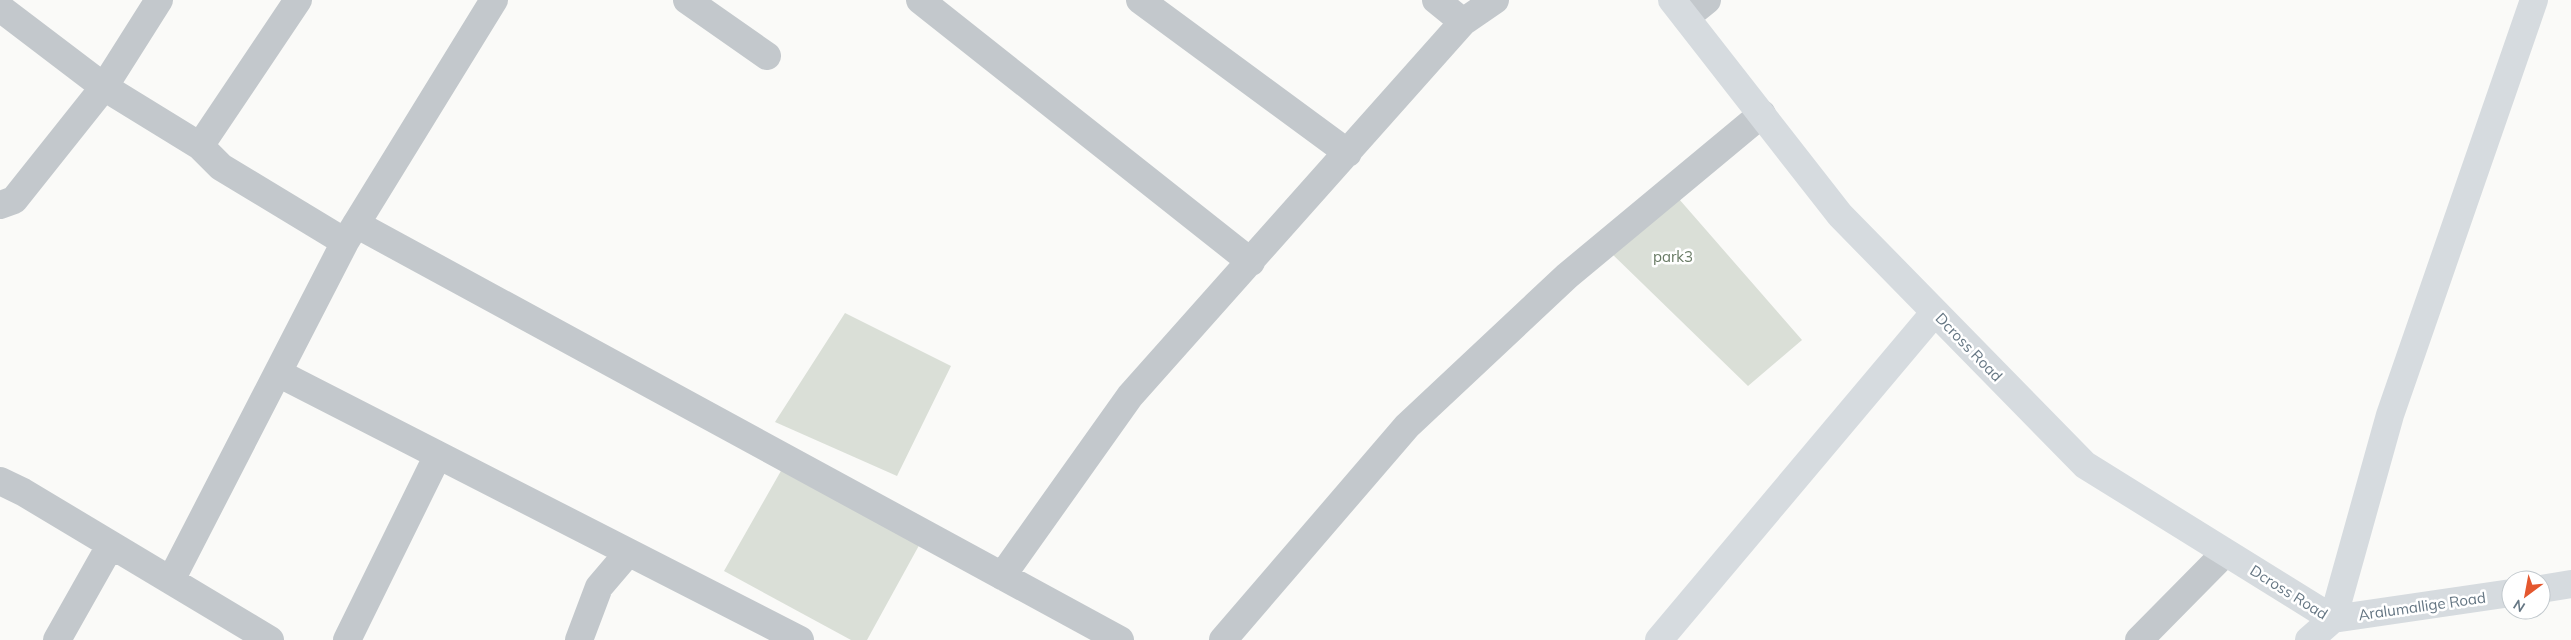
<svg xmlns="http://www.w3.org/2000/svg" width="2571" height="640" font-family="Mulish,sans-serif">
<style>
.green{fill:#dadfd7}
.lines{fill:none;stroke-linecap:round;stroke-linejoin:round}
.street{stroke:#c3c8cc;stroke-width:28}
.secondary{stroke:#d6dbdf;stroke-width:28}
.labels{text-anchor:middle;dominant-baseline:central;stroke-width:5;stroke-linejoin:round;paint-order:stroke}
.park-label{font-size:15px;fill:#687a64;stroke:#fff}
.street-label{font-size:15px;fill:#657683;stroke:#fff}
</style>
<rect width="100%" height="100%" fill="#fafaf8"/>
<!-- green -->
<path class="green" d="M1679 199 1802 340 1748 386 1609 251Z
M845 313 951 366 897 476 775 422Z
M786 462 922 540 867 640H851L724 571Z"/>
<g class="lines">
<!-- street -->
<path class="street" d="M687 0 767 56
M920 0 1251 262
M1140 0 1348 153
M1436 0 1463 22
M0 8 104 87 200 146 221 167 345 242
M1686 17 1707 0
M200 146 298 0
M0 205 14 200 104 87 159 0
M356 224 1120 640
M278 373 800 640
M0 481 23 492 270 640
M1002 576 1130 396 1463 22 1495 0
M171 580 345 242 494 0
M57 640 110 546
M347 640 438 455
M579 640 599 587 628 553
M1223 640 1407 426 1567 276 1762 114
M2139 640 2225 553"/>
<!-- secondary -->
<path class="secondary" d="M1672 0 1840 215 2085 465 2333 619
M2541 589 2571 584
M2333 619 2390 415 2534 0
M2333 619 2511 593
M1659 640 1935 312
M2309 640 2333 619"/>
</g>
<g class="labels">
<!-- park labels -->
<g class="park-label">
<text x="1673" y="256">park3</text>
</g>
<!-- street labels -->
<g class="street-label">
<text transform="translate(1969 347) rotate(46)">Dcross Road</text>
<text transform="translate(2289 592) rotate(32)">Dcross Road</text>
<text transform="translate(2422 606) rotate(-8)">Aralumallige Road</text>
</g>
</g>
<!-- north arrow -->
<g transform="translate(2526 595) rotate(212)"><circle r="24" fill="#ffffff" stroke="#c1c8cd"/>
<path d="M0-4L9 19L0 12L-9 19Z" fill="#e4572e"/>
<text y="-8" font-size="14" font-weight="bold" text-anchor="middle" fill="#657683">N</text>
</g>
</svg>
